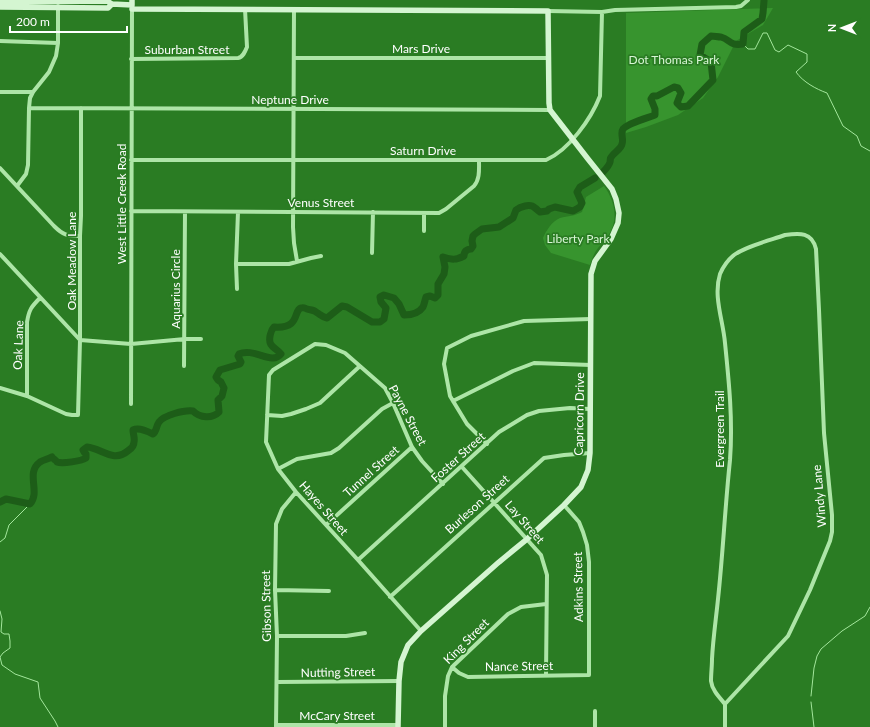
<svg xmlns="http://www.w3.org/2000/svg" width="870" height="727" font-family="Lato,sans-serif">
<style>
.green{fill:#37942e}
.lines{fill:none;stroke-linecap:round;stroke-linejoin:round}
.stream{stroke:#a3e69c;stroke-width:1}
.river{stroke:#1d5d18;stroke-width:7}
.street{stroke:#ade5a7;stroke-width:4}
.secondary{stroke:#d4f5d1;stroke-width:5.5}
.labels{text-anchor:middle;dominant-baseline:central;stroke-width:3.5;stroke-linejoin:round;paint-order:stroke}
.street-label{font-size:12px;fill:#fff;stroke:#2a7c23}
.park-label{font-size:12px;fill:#d8f6d5;stroke:#2a7c23}
</style>
<rect width="100%" height="100%" fill="#2a7c23"/>
<!-- green -->
<path class="green" d="M773 8 763 25 736 41 718 77 703 98 678 115 646 127 626 133V13Z
M604 186C615 201 619 220 608 236 605 241 601 244 598 248 594 253 592 259 590 265L551 253 545 245 543 238C546 231 552 221 560 218 568 216 575 216 582 212L586 197Z"/>
<g class="lines">
<!-- stream -->
<path class="stream" d="M743 44 748 49H755L763 33H767L775 50 779 52 788 45 807 54V62L796 72C803 82 816 89 827 93L843 126 857 136 861 146 870 151
M0 542 5 538 9 525 30 504
M0 611 2 619 1 632 4 634H9L10 641V648L3 653 0 657 2 665 15 674 38 682 40 698 55 721 58 727
M811 696 814 668 817 656 821 649 842 631 865 616 870 607
M811 702 814 727"/>
<!-- river -->
<path class="river" d="M603 172C606 169 609 166 610 162 611 157 609 160 612 156 615 152 621 149 622 144 624 139 620 133 623 129 628 123 647 118 655 115V109L651 99 653 96H657L674 87 678 88 681 93 677 103 681 107 688 106 713 80 711 62 700 55 702 44 711 36C714 36 718 37 721 37 731 40 729 46 743 44L744 32 762 19 763 13 764 1
M0 502 6 499 30 504C41 492 25 473 40 462 43 460 48 459 52 457 52 458 57 461 57 462 62 464 82 461 86 458V454L84 452 83 450 87 447C102 448 113 464 129 450 132 448 134 445 134 442 135 438 133 434 133 430 139 427 147 431 153 434 157 431 156 426 159 422 164 415 184 410 193 411 200 418 212 419 219 412L218 400 222 396 224 388 221 382 218 380 216 377 220 370 240 364 241 362 238 356 239 354C254 347 272 366 281 354 275 347 268 347 270 336 271 332 271 330 274 327 301 329 293 310 301 308 304 307 304 308 307 309 310 310 314 310 316 312 321 315 322 317 327 318L342 306 347 307 372 322H380L384 319 386 308 381 302 380 297 384 295 394 298 399 304 404 315C411 315 419 313 423 307 424 305 425 300 426 297L430 296 435 298 438 295V284L444 274 445 267 443 257C452 260 456 260 464 256 464 251 467 249 471 249L473 246 472 241 473 236 475 234 482 229 499 227 513 218 516 210C520 207 530 203 535 208 537 209 538 211 540 212L547 211 549 209 555 207 573 211 580 207 582 203 577 192 580 187 595 178"/>
<!-- street -->
<path class="street" d="M294 9 293 227 294 243 297 261
M548 11 602 12 615 10 736 7 741 6 748 0
M0 41 58 43
M294 58H548
M131 59 238 58C243 57 245 52 247 47L245 9
M0 92H33
M29 108 550 110
M131 160H546C569 150 591 119 600 96L602 12
M0 168 54 226C63 235 67 236 80 236
M17 186 26 174 28 165 29 108 30 98 33 92 49 72 56 56 58 43V6
M131 211 439 213 446 209 474 186C480 179 479 170 479 160
M424 231V213
M372 253 373 212
M0 254 80 340 131 344 185 339H201
M236 264H289L311 258 321 256
M237 289 236 264 238 212
M184 366 185 212
M0 388 27 396 66 414 72 415H78L80 340V236L81 216V108
M27 396V322C29 310 31 307 40 298
M453 401 513 371 534 363 591 365
M131 404 132 7
M267 415 282 416 291 414 306 409 320 403 360 366
M487 444 467 424 450 396 444 364 447 348 471 336 524 321 591 319
M462 467 541 555 547 575 546 675
M278 469 297 459 331 453 339 448 382 409 393 403
M326 525 412 447
M358 560 499 432 527 415 539 411 570 408 590 409
M275 590 329 591
M390 597 544 458 564 455 590 453
M421 631 358 560 326 525 296 492 278 469 266 442 269 375 273 370 315 344 326 345 345 353 385 388 393 403 412 447 422 461 443 484
M277 636H346L365 633
M452 667 459 673 468 677 589 675V562L587 545 583 532 579 522 564 505
M277 682 399 681
M725 704C719 697 712 690 711 681 711 674 712 666 712 659 713 639 716 619 718 599 723 553 725 507 730 460 733 421 729 382 725 343 723 320 713 296 720 274 723 267 729 259 734 255 746 246 771 240 785 235 800 233 812 232 816 249L819 310 824 433 832 515V532L830 541 810 590 788 636 725 704V727
M276 725H398
M276 727 277 636 275 590 276 524 282 509 296 492
M445 727V696L448 676 452 667 508 614 521 607 546 604
M595 727V711"/>
<!-- secondary -->
<path class="secondary" d="M0 2 107 1 112 4 132 5V0
M0 7 108 8 112 4
M132 9 548 11 549 103 550 110 588 159 612 189 616 199 619 213 618 223 611 239 595 261 591 274 590 453 588 470 581 487 564 505 527 539 499 562 421 631 408 645 401 662 399 681 398 727"/>
</g>
<g class="labels">
<!-- street labels -->
<g class="street-label">
<text x="421" y="48">Mars Drive</text>
<text x="187" y="49">Suburban Street</text>
<text x="290" y="99">Neptune Drive</text>
<text x="423" y="150">Saturn Drive</text>
<text x="321" y="202">Venus Street</text>
<text transform="translate(121 204) rotate(-90)">West Little Creek Road</text>
<text transform="translate(71 261) rotate(-90)">Oak Meadow Lane</text>
<text transform="translate(175 289) rotate(-90)">Aquarius Circle</text>
<text transform="translate(18 345) rotate(-88)">Oak Lane</text>
<text transform="translate(579 414) rotate(-89)">Capricorn Drive</text>
<text transform="translate(408 415) rotate(62)">Payne Street</text>
<text transform="translate(719 429) rotate(-90)">Evergreen Trail</text>
<text transform="translate(458 457) rotate(-42)">Foster Street</text>
<text transform="translate(371 471) rotate(-42)">Tunnel Street</text>
<text transform="translate(819 496) rotate(-95)">Windy Lane</text>
<text transform="translate(477 504) rotate(-42)">Burleson Street</text>
<text transform="translate(324 508) rotate(49)">Hayes Street</text>
<text transform="translate(525 522) rotate(49)">Lay Street</text>
<text transform="translate(578 587) rotate(-91)">Adkins Street</text>
<text transform="translate(266 606) rotate(-91)">Gibson Street</text>
<text transform="translate(466 641) rotate(-45)">King Street</text>
<text transform="translate(519 666) rotate(-1)">Nance Street</text>
<text transform="translate(338 672) rotate(-1)">Nutting Street</text>
<text x="337" y="715">McCary Street</text>
</g>
<!-- park labels -->
<g class="park-label">
<text x="674" y="59">Dot Thomas Park</text>
<text x="578" y="238">Liberty Park</text>
</g>
</g>
<!-- north arrow -->
<g transform="translate(842 28) rotate(270)" stroke="#2a7c23" stroke-width="3" paint-order="stroke">
<path d="M0-3L7 15L0 10L-7 15Z" fill="#ffffff"/>
<text y="-6" font-size="11" font-weight="bold" text-anchor="middle" fill="#ffffff">N</text>
</g>
<!-- scale -->
<path d="M10 26v6h117v-6" fill="none" stroke="#ffffff" stroke-width="2"/>
<text x="16" y="26" font-size="12" fill="#ffffff" stroke="#2a7c23" stroke-width="3" paint-order="stroke">200 m</text>
</svg>
